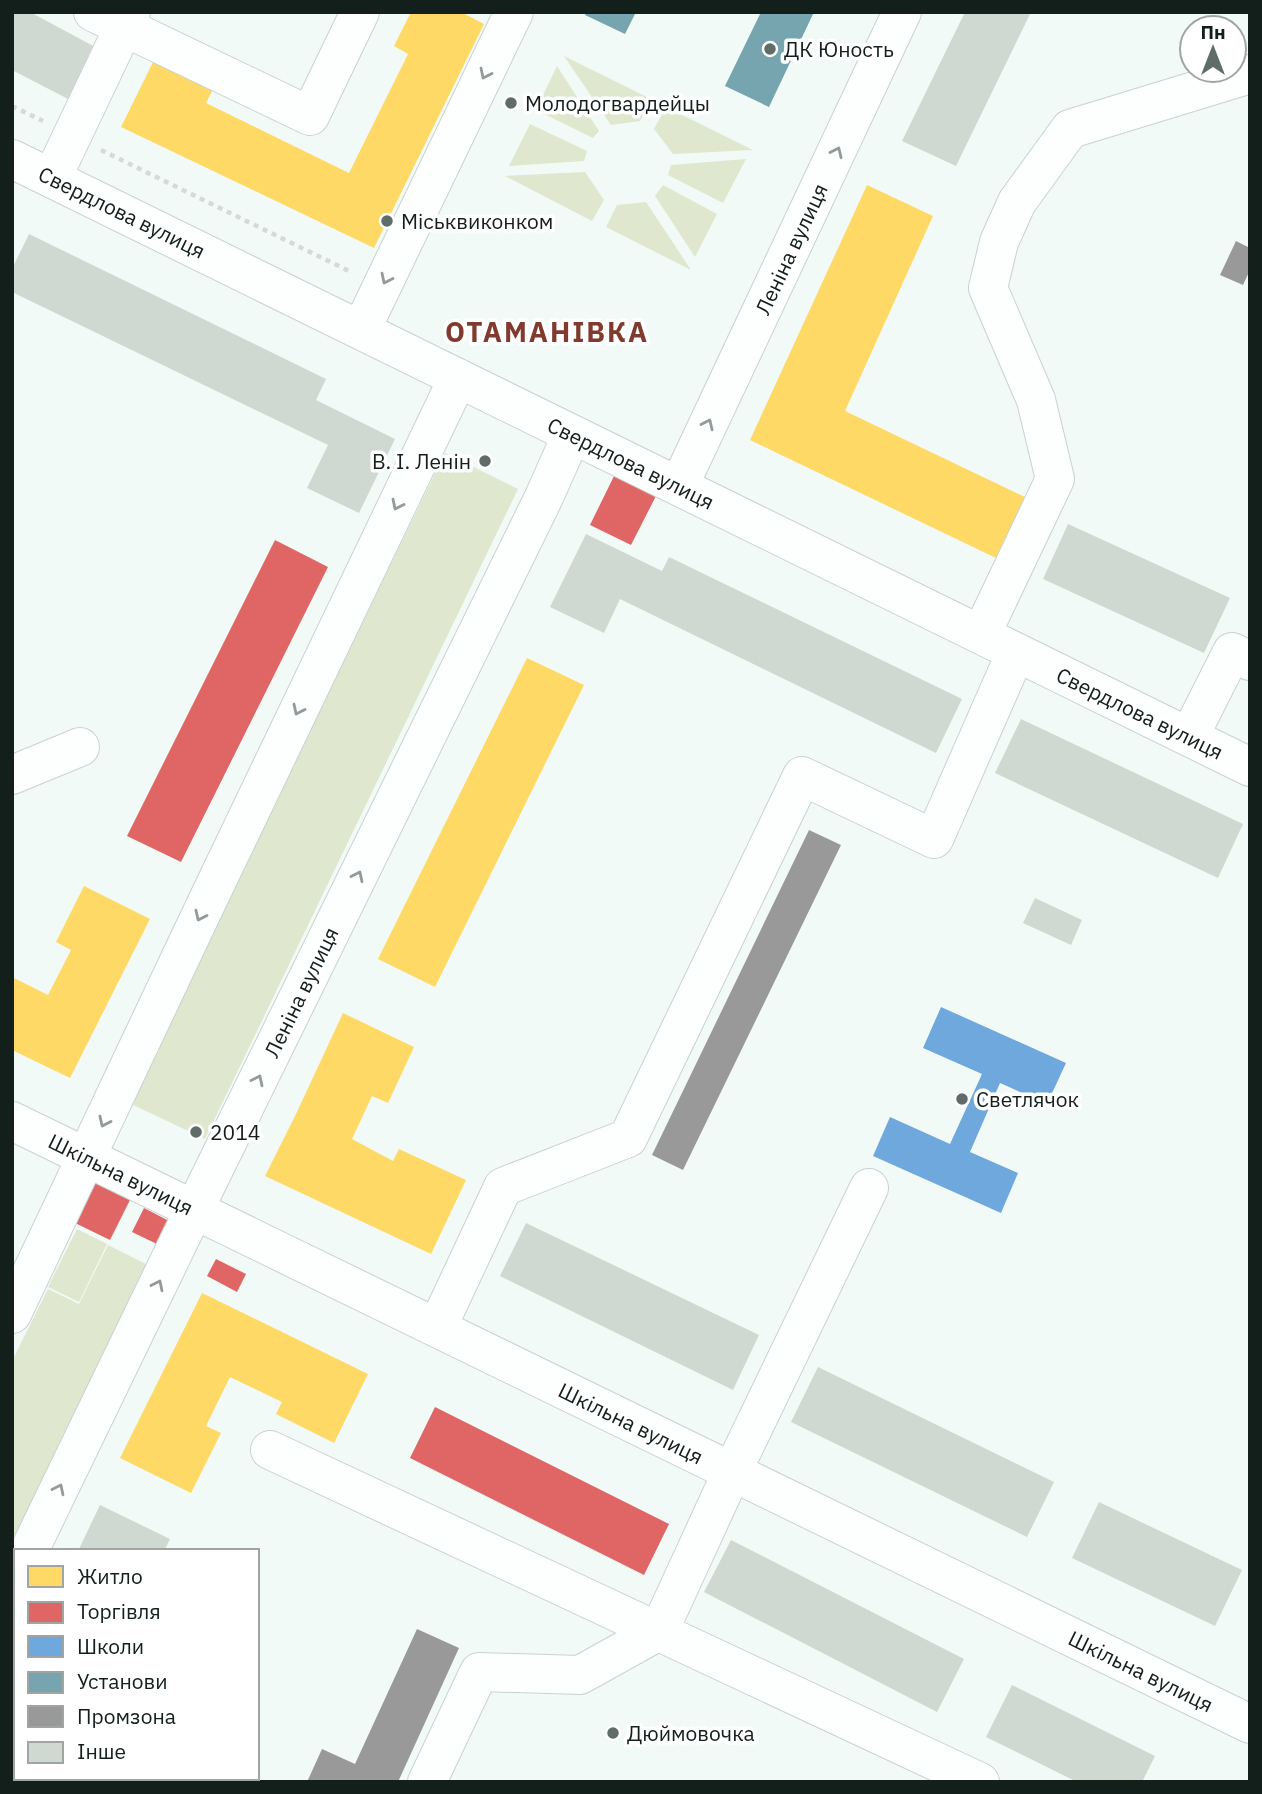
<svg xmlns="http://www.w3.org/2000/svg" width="1262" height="1794" font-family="'IBM Plex Sans',sans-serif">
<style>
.green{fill:#dfe7ce}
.homes{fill:#ffd966}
.shops{fill:#e06666}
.schools{fill:#6fa8dc}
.public{fill:#76a5af}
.industry{fill:#999}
.building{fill:#d0d8d2}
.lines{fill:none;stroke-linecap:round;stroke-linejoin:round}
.minor-casing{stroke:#c8d3cf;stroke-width:40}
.path{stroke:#d6d9d8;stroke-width:4.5;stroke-dasharray:5 5;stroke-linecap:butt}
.minor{stroke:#fdfefe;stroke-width:38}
.oneway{stroke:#939a97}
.poi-dot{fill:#606c67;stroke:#fff;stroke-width:2.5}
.labels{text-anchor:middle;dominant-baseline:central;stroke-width:7;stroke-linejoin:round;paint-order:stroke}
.poi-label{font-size:21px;fill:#121f1a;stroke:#fff;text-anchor:start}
.street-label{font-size:21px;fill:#121f1a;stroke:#fff}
.district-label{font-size:28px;font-weight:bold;letter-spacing:2px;fill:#813b2e;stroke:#fff}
</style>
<rect width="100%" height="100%" fill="#f2faf7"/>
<!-- green -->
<path class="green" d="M564 56 651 99 640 121 611 125Z
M557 66 599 131 593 138 536 110Z
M666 107 753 150 673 154 654 129Z
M530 124 587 151 584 161 509 166Z
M746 159 723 203 668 175 671 165Z
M585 172 604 200 592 221 505 176Z
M663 185 717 214 695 257 655 196Z
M646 202 691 270 606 227 617 205Z
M445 453 518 489 205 1139 129 1103Z
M77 1229 107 1244 79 1302 48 1287Z
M108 1245 154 1268 12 1559V1361L48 1289 79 1304Z"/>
<!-- homes -->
<path class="homes" d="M411 12H461L484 24 374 248 121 127 154 60 213 89 206 103 349 173 408 54 394 46Z
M867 185 933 216 845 411 1025 497 996 558 750 440Z
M527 658 584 685 435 987 378 959Z
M84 886 150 919 70 1078 12 1050V977L48 995 71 950 56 942Z
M343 1013 414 1047 388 1103 372 1096 352 1139 393 1161 399 1149 466 1180 431 1254 265 1176 296 1114Z
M202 1293 368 1374 334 1443 276 1414 282 1402 230 1377 206 1426 221 1433 191 1493 120 1458Z"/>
<!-- shops -->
<path class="shops" d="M615 474 657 494 631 545 590 525Z
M275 540 328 567 181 862 127 836Z
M93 1181 130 1200 110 1240 73 1222Z
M144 1208 173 1223 161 1246 132 1232Z
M216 1259 246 1274 237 1292 207 1276Z
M435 1407 669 1524 644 1575 410 1458Z"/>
<!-- schools -->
<path class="schools" d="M941 1007 1066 1063 1047 1104 1000 1083 970 1152 1018 1173 1001 1213 873 1156 890 1117 950 1144 982 1074 923 1048Z"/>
<!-- public -->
<path class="public" d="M586 12H636L625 34 585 15Z
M761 12H814L769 107 725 86Z"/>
<!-- industry -->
<path class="industry" d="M1236 241 1250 248V270L1243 285 1220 275Z
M809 830 841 845 683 1170 652 1155Z
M417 1629 459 1648 398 1782H307L322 1749 355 1764Z"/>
<!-- building -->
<path class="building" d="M12 12H30L97 48 70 100 12 70Z
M965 12H1031L956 166 902 141Z
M29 234 326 379 316 400 395 439 359 513 307 488 328 445 12 292V269Z
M1068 524 1230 598 1204 653 1043 579Z
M586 534 662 571 669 557 962 699 936 753 620 599 604 633 550 607Z
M1021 719 1243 824 1218 878 995 773Z
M1035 898 1082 920 1071 945 1023 923Z
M526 1223 759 1335 733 1390 500 1276Z
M818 1367 1054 1482 1027 1537 791 1422Z
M1099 1502 1242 1570 1215 1626 1072 1558Z
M100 1505 170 1539 164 1551H78Z
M731 1540 964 1659 937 1712 704 1592Z
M16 1681V1758L12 1757V1689Z
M1012 1685 1155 1756 1142 1782H1077L986 1737Z"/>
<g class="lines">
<defs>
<path id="minor" d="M93 12 310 116 360 12
M12 159 1250 767
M52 178 131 12
M361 330 514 12
M679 486 902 12
M981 635 1055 479 1036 400 988 288 999 242 1017 202 1070 129 1250 74
M1189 737 1232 652 1250 661
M12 775 80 747
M12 1121 1250 1724
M12 1314 204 908 458 378
M437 1328 503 1187 628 1138 802 776 934 839 1016 652
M270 1450 980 1782
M29 1551 194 1210 544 497 572 434
M12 1585 16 1578
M427 1782 479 1672 580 1675 659 1631 732 1472 869 1188"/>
</defs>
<!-- minor casing -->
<use href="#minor" class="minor-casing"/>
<!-- path -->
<path class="path" d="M12 106 43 121
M101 150 351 272"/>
<!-- minor -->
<use href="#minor" class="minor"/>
</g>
<!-- one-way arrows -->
<defs><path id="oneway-chevron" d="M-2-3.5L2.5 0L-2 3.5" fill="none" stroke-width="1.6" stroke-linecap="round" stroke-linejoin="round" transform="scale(1.75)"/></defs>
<g class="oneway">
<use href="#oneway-chevron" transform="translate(485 74) rotate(116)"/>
<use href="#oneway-chevron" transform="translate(837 152) rotate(-65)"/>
<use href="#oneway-chevron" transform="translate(386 279) rotate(116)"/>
<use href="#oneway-chevron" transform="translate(708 424) rotate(-65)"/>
<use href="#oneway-chevron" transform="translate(397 505) rotate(116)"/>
<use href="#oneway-chevron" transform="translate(298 710) rotate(116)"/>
<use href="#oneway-chevron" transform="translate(358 876) rotate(-64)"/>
<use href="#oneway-chevron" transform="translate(200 916) rotate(115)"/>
<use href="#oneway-chevron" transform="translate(258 1080) rotate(-64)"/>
<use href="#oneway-chevron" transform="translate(104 1122) rotate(115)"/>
<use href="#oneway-chevron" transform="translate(158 1285) rotate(-64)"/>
<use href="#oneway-chevron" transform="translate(59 1489) rotate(-64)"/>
</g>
<!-- markers -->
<g class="poi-dot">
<circle cx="770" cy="49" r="7"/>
<circle cx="511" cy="103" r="7"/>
<circle cx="387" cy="221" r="7"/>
<circle cx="485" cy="461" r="7"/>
<circle cx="962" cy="1099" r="7"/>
<circle cx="196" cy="1132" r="7"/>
<circle cx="613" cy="1733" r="7"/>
</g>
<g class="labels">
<!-- poi labels -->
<g class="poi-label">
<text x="784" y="49">ДК Юность</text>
<text x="525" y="103">Молодогвардейцы</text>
<text x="401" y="221">Міськвиконком</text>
<text x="471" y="461" text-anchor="end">В. І. Ленін</text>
<text x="976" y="1099">Светлячок</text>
<text x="210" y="1132">2014</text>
<text x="627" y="1733">Дюймовочка</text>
</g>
<!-- street labels -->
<g class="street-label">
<text transform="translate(122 212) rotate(26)">Свердлова вулиця</text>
<text transform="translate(791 249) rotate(-65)">Леніна вулиця</text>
<text transform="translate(631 463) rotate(26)">Свердлова вулиця</text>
<text transform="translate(1140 713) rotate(26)">Свердлова вулиця</text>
<text transform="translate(301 992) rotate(-64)">Леніна вулиця</text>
<text transform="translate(121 1174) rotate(26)">Шкільна вулиця</text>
<text transform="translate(631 1423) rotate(26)">Шкільна вулиця</text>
<text transform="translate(1141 1671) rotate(26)">Шкільна вулиця</text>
</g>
<!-- district labels -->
<g class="district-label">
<text x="547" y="331">ОТАМАНІВКА</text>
</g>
</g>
<!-- border -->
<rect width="1262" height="1794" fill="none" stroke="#121f1a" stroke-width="28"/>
<!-- legend -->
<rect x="14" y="1549" width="245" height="231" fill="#ffffff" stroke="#a0a5a3" stroke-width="2"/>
<rect x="28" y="1566" width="35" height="21" fill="#ffd966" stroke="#a0a5a3" stroke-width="2"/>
<text x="77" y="1584" font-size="21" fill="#121f1a">Житло</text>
<rect x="28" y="1602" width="35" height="21" fill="#e06666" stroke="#a0a5a3" stroke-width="2"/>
<text x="77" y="1619" font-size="21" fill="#121f1a">Торгівля</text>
<rect x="28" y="1636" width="35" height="21" fill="#6fa8dc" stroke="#a0a5a3" stroke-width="2"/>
<text x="77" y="1654" font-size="21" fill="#121f1a">Школи</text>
<rect x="28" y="1672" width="35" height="21" fill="#76a5af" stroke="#a0a5a3" stroke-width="2"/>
<text x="77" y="1689" font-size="21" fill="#121f1a">Установи</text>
<rect x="28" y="1706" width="35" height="21" fill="#999999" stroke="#a0a5a3" stroke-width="2"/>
<text x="77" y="1724" font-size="21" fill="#121f1a">Промзона</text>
<rect x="28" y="1742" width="35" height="21" fill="#d0d8d2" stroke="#a0a5a3" stroke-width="2"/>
<text x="77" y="1759" font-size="21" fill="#121f1a">Інше</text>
<!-- north arrow -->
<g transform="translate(1213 49)"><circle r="33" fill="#ffffff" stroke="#a0a5a3" stroke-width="2"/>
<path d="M0-5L12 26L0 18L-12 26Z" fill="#606c67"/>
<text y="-10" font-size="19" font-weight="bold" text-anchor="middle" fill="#121f1a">Пн</text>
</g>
</svg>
